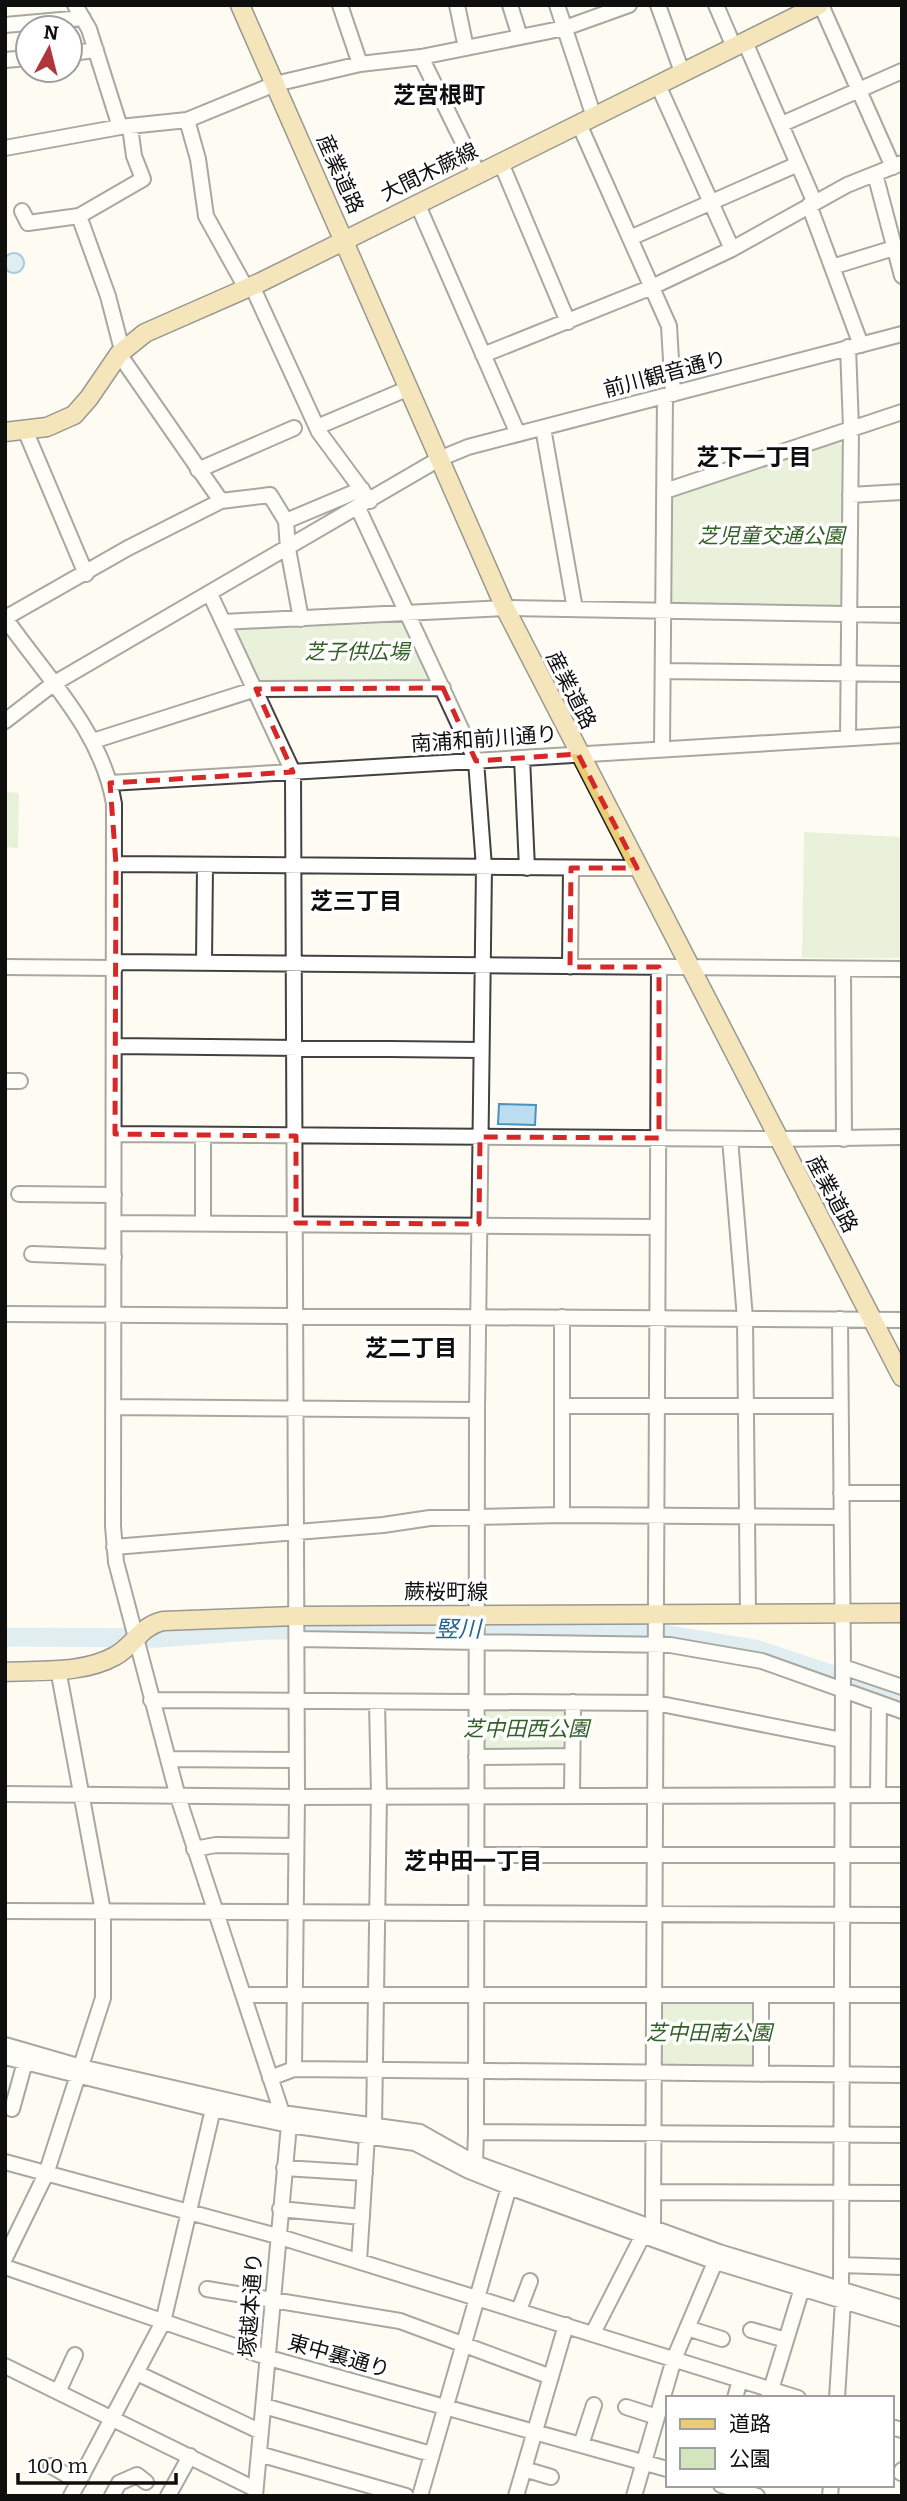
<svg xmlns="http://www.w3.org/2000/svg" width="907" height="2501" font-family="Bitter,'Noto Sans JP',serif">
<style>
.green{fill:#d3e5be}
.water{fill:#bcddef;stroke:#4b91be;stroke-width:2}
.lines{fill:none;stroke-linecap:round;stroke-linejoin:round}
.river{stroke:#bcddef;stroke-width:19}
.minor-casing{stroke:#414141;stroke-width:18}
.major-casing{stroke:#1f1f1f;stroke-width:21}
.minor{stroke:#fff;stroke-width:14}
.major{stroke:#e9cc76;stroke-width:18}
.marked{fill:none;stroke:#d62828;stroke-width:5;stroke-dasharray:14 9;stroke-linejoin:round}
.labels{text-anchor:middle;dominant-baseline:central;stroke-width:7;stroke-linejoin:round;paint-order:stroke}
.street-label{font-size:21px;fill:#0e0e0e;stroke:#fff}
.park-label{font-size:21px;font-style:italic;fill:#325f26;stroke:#fff}
.neighbourhood-label{font-size:23px;font-weight:bold;fill:#0e0e0e;stroke:#fff}
.water-label{font-size:23px;font-style:italic;fill:#256493;stroke:#fff}
</style>
<rect width="100%" height="100%" fill="#fdfbf2"/>
<!-- green -->
<path class="green" d="M837 442 843 446 842 602 837 606 677 605 670 600 671 502 676 494Z
M401 618 406 622 432 675 427 683 263 684 256 681 235 635 239 626Z
M5 792 19 793 18 848 5 847Z
M804 832 902 837V958H802Z
M489 1706 566 1707 568 1750 486 1752 482 1748V1712Z
M666 1998H755L757 2064 754 2068 665 2067 660 2062 661 2004Z"/>
<!-- water -->
<path class="water" d="M4 263a10 10 0 1 1 20 0a10 10 0 1 1-20 0Z
M499 1104 536 1105 535 1125 498 1124Z"/>
<g class="lines">
<!-- river -->
<path class="river" d="M5 1637 159 1638 264 1630 596 1628 664 1634 755 1649 902 1698"/>
<defs>
<path id="minor" d="M75 5 89 29 120 127
M340 5 360 64
M457 5 466 48
M510 5 520 37
M557 5 594 117
M658 5 682 72
M716 5 734 47
M821 5 893 167
M5 25 83 18
M745 42 814 201
M70 53 96 50
M421 57 478 173
M5 60 28 58
M658 85 732 249
M187 120 198 159 206 216 246 288
M579 124 669 326 673 394
M782 124 902 71
M5 148 120 127 187 120 275 84 360 64 421 57 565 28 629 5
M501 163 568 322
M875 174 902 276
M417 203 518 434
M809 205 861 345
M22 211 28 223 79 216 143 179 134 156 130 127
M79 216 108 296 122 350
M630 238 798 164
M832 267 894 248
M252 286 319 432 370 501
M848 347 851 428 848 738
M119 354 221 501
M483 355 652 287 732 249 847 185 902 163
M317 427 409 388
M543 428 575 609
M25 430 86 574
M198 470 294 428
M665 491 902 412
M850 495 902 492
M358 508 476 761 484 867 477 1410 476 2132 475 2163 469 2171
M286 521 362 489
M210 594 293 772 297 1797 294 2069 270 2078
M5 618C46 677 102 731 114 804L113 1526 116 1562 178 1797 282 2113 289 2125 255 2496
M5 618 128 548 221 501 270 495 286 521 288 549 301 619
M223 622 505 608 902 615
M663 671 902 674
M5 721 53 684 439 459 468 447 902 334
M93 741 256 689 443 688
M662 749 665 396
M522 758 527 868
M110 783 902 735
M116 864 637 868
M116 962 902 969
M204 963 205 866
M5 967 115 968
M570 967 571 868
M843 969 844 1139
M115 1046 481 1050
M5 1081H20
M115 1134 777 1139 902 1137
M203 1135V1223
M730 1139 745 1318 748 1614
M19 1194 114 1195
M114 1223 658 1227
M32 1254 114 1257
M5 1314 902 1320
M562 1406H840
M114 1407 477 1410
M841 1493H902
M562 1515V1317
M114 1547 383 1525 430 1518 562 1515 841 1517
M297 1639 670 1645 762 1661 902 1711
M843 1667 902 1687
M151 1700 656 1703 842 1740
M476 1757 572 1756
M168 1759 297 1760
M5 1794 297 1797 902 1795
M572 1795 573 1702
M878 1795 879 1703
M194 1849 216 1845 296 1846
M476 1855H902
M5 1911 902 1915
M243 1995H902
M5 2045 81 2067 282 2113 420 2132 475 2163 719 2252 902 2308
M5 2057 213 2109 289 2125 415 2143 469 2171 509 2187 716 2262 902 2319
M294 2069 902 2075
M761 2074V1995
M12 2109 25 2062
M374 2126 379 1795 377 1703
M476 2132 902 2135
M5 2162 277 2236 798 2398
M284 2168 365 2173
M654 2192 902 2193
M280 2209 362 2217
M5 2258 46 2174 103 1998V1911L58 1669
M359 2261 367 2136
M841 2265 902 2267
M5 2267 269 2358 667 2469
M207 2289 400 2321 551 2377
M519 2310 530 2281
M687 2328 722 2339
M751 2330 786 2340
M593 2333 643 2235 653 2228 659 967
M5 2366 255 2489
M137 2373 261 2432
M58 2392 75 2355
M769 2396 802 2288
M735 2398 740 2380
M837 2398 843 2301 841 2290 843 1667 840 1319
M264 2406 431 2454
M626 2407 657 2417
M891 2427 902 2430
M581 2445 594 2405
M259 2454 406 2496
M51 2466 79 2482
M524 2469 551 2477
M901 2473 902 2470
M721 2485 757 2496
M71 2496 163 2322 213 2109
M112 2496 119 2483 137 2475 146 2482
M168 2496 190 2456
M420 2496 509 2187
M516 2496 566 2325
M634 2496 674 2359 719 2253
M830 2496 831 2485"/>
<path id="major" d="M240 5 505 608 902 1377
M5 432 47 427 74 415 89 398 119 354 145 333 261 282 819 5
M5 1672C40 1670 83 1674 115 1656 134 1646 140 1626 163 1621L296 1616 902 1613"/>
</defs>
<!-- minor casing -->
<use href="#minor" class="minor-casing"/>
<!-- major casing -->
<use href="#major" class="major-casing"/>
<!-- minor -->
<use href="#minor" class="minor"/>
<!-- major -->
<use href="#major" class="major"/>
</g>
<!-- marked area -->
<path d="M0 0H907V2501H0ZM443 688 476 761 578 754 637 868H571L570 967H659V1138L480 1137 479 1224 296 1223V1136L115 1134 116 864 110 783 293 772 256 689Z" fill="#fdfbf2" fill-opacity=".55" fill-rule="evenodd"/>
<path class="marked" d="M443 688 476 761 578 754 637 868H571L570 967H659V1138L480 1137 479 1224 296 1223V1136L115 1134 116 864 110 783 293 772 256 689Z"/>
<g class="labels">
<!-- street labels -->
<g class="street-label">
<text transform="translate(429 172) rotate(-26)">大間木蕨線</text>
<text transform="translate(340 174) rotate(66)">産業道路</text>
<text transform="translate(665 374) rotate(-15)">前川観音通り</text>
<text transform="translate(571 690) rotate(63)">産業道路</text>
<text transform="translate(484 739) rotate(-4)">南浦和前川通り</text>
<text transform="translate(832 1194) rotate(62)">産業道路</text>
<text x="446" y="1592">蕨桜町線</text>
<text transform="translate(251 2305) rotate(-86)">塚越本通り</text>
<text transform="translate(339 2356) rotate(16)">東中裏通り</text>
</g>
<!-- park labels -->
<g class="park-label">
<text x="771" y="536">芝児童交通公園</text>
<text x="357" y="652">芝子供広場</text>
<text x="526" y="1729">芝中田西公園</text>
<text x="709" y="2033">芝中田南公園</text>
</g>
<!-- neighbourhood labels -->
<g class="neighbourhood-label">
<text x="439" y="95">芝宮根町</text>
<text x="754" y="457">芝下一丁目</text>
<text x="356" y="901">芝三丁目</text>
<text x="411" y="1348">芝二丁目</text>
<text x="473" y="1861">芝中田一丁目</text>
</g>
<!-- water labels -->
<g class="water-label">
<text x="458" y="1629">竪川</text>
</g>
</g>
<!-- border -->
<rect width="907" height="2501" fill="none" stroke="#0e0e0e" stroke-width="14"/>
<!-- legend -->
<rect x="666" y="2396" width="228" height="91" fill="#ffffff" stroke="#9f9f9f" stroke-width="2"/>
<rect x="680" y="2419" width="35" height="10" fill="#e9cc76" stroke="#9f9f9f" stroke-width="2"/>
<text x="729" y="2431" font-size="21" fill="#0e0e0e">道路</text>
<rect x="680" y="2448" width="35" height="21" fill="#d3e5be" stroke="#9f9f9f" stroke-width="2"/>
<text x="729" y="2466" font-size="21" fill="#0e0e0e">公園</text>
<!-- north arrow -->
<g transform="translate(49 49) rotate(7)"><circle r="33" fill="#ffffff" stroke="#9f9f9f" stroke-width="2"/>
<path d="M0-5L12 26L0 18L-12 26Z" fill="#af363d"/>
<text y="-10" font-size="19" font-weight="bold" text-anchor="middle" fill="#0e0e0e">N</text>
</g>
<!-- scale -->
<path d="M18 2473v10h158v-10" fill="none" stroke="#0e0e0e" stroke-width="3.5"/>
<text x="28" y="2473" font-size="21" fill="#0e0e0e" stroke="#ffffff" stroke-width="5" paint-order="stroke">100 m</text>
</svg>
